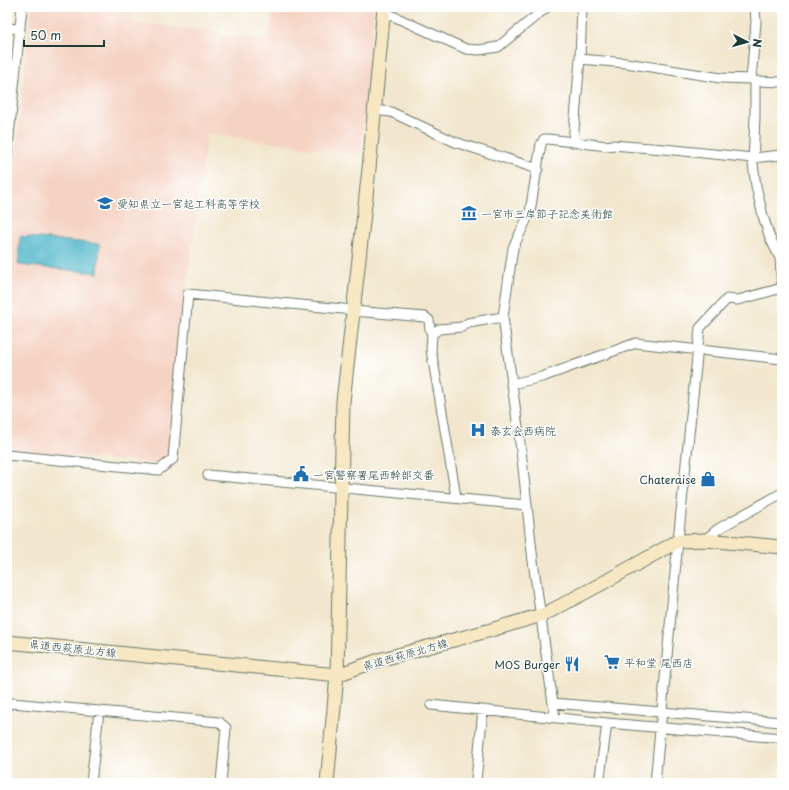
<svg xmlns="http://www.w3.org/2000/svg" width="789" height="790" font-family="'Playpen Sans','Klee One',sans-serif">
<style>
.built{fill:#f5d3c2}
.water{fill:#4ab4c8;stroke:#34787e}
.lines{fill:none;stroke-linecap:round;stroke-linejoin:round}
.street-casing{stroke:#69786a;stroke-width:11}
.secondary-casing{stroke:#69786a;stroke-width:15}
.street{stroke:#fff;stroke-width:9}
.secondary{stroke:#f7e8c3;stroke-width:13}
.labels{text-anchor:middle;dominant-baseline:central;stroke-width:3;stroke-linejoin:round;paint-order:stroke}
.poi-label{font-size:11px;fill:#1f3d34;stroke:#fff;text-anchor:start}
.street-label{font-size:11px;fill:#1f3d34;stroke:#fff}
</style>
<rect width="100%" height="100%" fill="#fff"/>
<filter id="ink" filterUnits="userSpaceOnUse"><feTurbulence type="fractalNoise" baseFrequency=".025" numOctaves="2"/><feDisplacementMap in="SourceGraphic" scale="8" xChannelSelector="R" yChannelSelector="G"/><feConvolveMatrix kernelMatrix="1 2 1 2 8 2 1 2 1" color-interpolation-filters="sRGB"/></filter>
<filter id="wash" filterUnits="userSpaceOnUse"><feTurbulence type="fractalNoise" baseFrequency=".012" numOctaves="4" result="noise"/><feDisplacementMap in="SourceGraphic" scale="16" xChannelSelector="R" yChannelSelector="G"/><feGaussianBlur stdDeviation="0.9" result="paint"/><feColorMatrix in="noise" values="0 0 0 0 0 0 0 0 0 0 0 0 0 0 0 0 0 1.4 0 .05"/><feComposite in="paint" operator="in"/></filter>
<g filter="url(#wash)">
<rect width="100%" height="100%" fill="#f2e7ce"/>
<!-- built -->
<path class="built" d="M32 7H135L134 23 218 31V35L269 40 273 7H374L360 155 207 133 184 308 168 456 157 464 7 450V251L22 92Z"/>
<!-- water -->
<path class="water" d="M20 236 100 244 98 273 18 265Z"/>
</g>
<g filter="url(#ink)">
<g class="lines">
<defs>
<path id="street" d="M755 7 756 22 751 79 755 81V116L753 164 756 186 763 216 770 238 780 258 782 288
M384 12 466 49 479 50 498 47 547 7
M7 28 20 29
M580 59 626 63 721 78 751 79
M755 81 782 82
M374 110 391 112 455 142 538 169
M573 142 580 59 582 7
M7 156 22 7
M353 311 425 317 429 320 430 330 432 334
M511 384 542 377 636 343 782 359
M7 455 159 470 173 459 188 294 353 310
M208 475 526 505
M456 497 440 400 431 350 432 334 439 329 462 327 468 323 503 317
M705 540 718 529 782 493
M553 703 782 722
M431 705 607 723 782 738
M7 706 12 703 219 722 226 728 221 783
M555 718 533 561 521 450 503 317 513 248 530 212 541 144 544 139H548L607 146 612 145 664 149 753 158 782 155
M91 783 99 711
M477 783 476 780 483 710
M598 783 600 777 607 723
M655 783 678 541 700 328 727 299 738 300 782 288"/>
<path id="secondary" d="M7 642 337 675 379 660 491 630 545 614 601 584 678 541 705 540 782 547
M327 783 337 675 343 402 369 169 384 7"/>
</defs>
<!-- street casing -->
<use href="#street" class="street-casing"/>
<!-- secondary casing -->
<use href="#secondary" class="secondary-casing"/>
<!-- street -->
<use href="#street" class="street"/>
<!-- secondary -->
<use href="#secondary" class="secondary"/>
</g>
</g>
<!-- icons -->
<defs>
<symbol id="school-bare" viewBox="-9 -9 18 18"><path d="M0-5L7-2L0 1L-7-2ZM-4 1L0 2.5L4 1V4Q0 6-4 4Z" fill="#1f6fb2" stroke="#fff" stroke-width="2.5" paint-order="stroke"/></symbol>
<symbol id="museum-bare" viewBox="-9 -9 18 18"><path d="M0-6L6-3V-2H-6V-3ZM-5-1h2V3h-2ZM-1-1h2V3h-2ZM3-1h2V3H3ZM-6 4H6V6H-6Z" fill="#1f6fb2" stroke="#fff" stroke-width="2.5" paint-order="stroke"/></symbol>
<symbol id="hospital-bare" viewBox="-9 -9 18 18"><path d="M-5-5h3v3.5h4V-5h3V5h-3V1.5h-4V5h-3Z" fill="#1f6fb2" stroke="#fff" stroke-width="2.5" paint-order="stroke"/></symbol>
<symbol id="civic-bare" viewBox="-9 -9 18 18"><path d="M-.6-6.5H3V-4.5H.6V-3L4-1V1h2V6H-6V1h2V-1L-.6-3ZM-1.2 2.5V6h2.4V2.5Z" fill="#1f6fb2" stroke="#fff" stroke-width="2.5" paint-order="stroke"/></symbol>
<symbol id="shop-bare" viewBox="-9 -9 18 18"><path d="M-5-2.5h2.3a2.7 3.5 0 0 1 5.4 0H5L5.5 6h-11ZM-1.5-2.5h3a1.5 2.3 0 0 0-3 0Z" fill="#1f6fb2" stroke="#fff" stroke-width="2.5" paint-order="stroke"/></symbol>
<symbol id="supermarket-bare" viewBox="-9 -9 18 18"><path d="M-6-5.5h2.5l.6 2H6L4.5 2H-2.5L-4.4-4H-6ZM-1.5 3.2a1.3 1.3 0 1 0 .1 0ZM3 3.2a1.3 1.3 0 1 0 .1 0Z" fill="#1f6fb2" stroke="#fff" stroke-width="2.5" paint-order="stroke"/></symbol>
<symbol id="restaurant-bare" viewBox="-9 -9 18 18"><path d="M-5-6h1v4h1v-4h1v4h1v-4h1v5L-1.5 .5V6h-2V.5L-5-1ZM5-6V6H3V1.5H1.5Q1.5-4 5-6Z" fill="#1f6fb2" stroke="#fff" stroke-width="2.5" paint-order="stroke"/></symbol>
</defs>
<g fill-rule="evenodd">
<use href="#school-bare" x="94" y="192" width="22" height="22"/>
<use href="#museum-bare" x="458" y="202" width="22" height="22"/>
<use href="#hospital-bare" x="467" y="419" width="22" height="22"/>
<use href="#civic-bare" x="290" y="463" width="22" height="22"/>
<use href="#shop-bare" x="697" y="468" width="22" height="22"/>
<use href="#supermarket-bare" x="601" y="651" width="22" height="22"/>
<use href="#restaurant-bare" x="561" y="653" width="22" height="22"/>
</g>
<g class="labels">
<!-- poi labels -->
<g class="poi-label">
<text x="117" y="203">愛知県立一宮起工科高等学校</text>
<text x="481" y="213">一宮市三岸節子記念美術館</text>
<text x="490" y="430">泰玄会西病院</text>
<text x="313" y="474">一宮警察署尾西幹部交番</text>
<text x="696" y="479" text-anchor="end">Chateraise</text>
<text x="624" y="662">平和堂 尾西店</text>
<text x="560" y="664" text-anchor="end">MOS Burger</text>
</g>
<!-- street labels -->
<g class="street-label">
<text transform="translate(73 648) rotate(6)">県道西萩原北方線</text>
<text transform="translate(405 654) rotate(-16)">県道西萩原北方線</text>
</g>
</g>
<!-- margin -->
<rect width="789" height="790" fill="none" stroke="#fff" stroke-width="24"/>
<!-- north arrow -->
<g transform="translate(747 42) rotate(96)" stroke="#ffffff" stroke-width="3" paint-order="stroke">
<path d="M0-3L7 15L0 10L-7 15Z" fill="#1f3d34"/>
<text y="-6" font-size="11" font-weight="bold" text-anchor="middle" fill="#1f3d34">N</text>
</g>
<!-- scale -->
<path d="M24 40v6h80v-6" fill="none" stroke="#1f3d34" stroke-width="2"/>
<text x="30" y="40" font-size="12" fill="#1f3d34" stroke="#ffffff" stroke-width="3" paint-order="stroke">50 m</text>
</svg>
